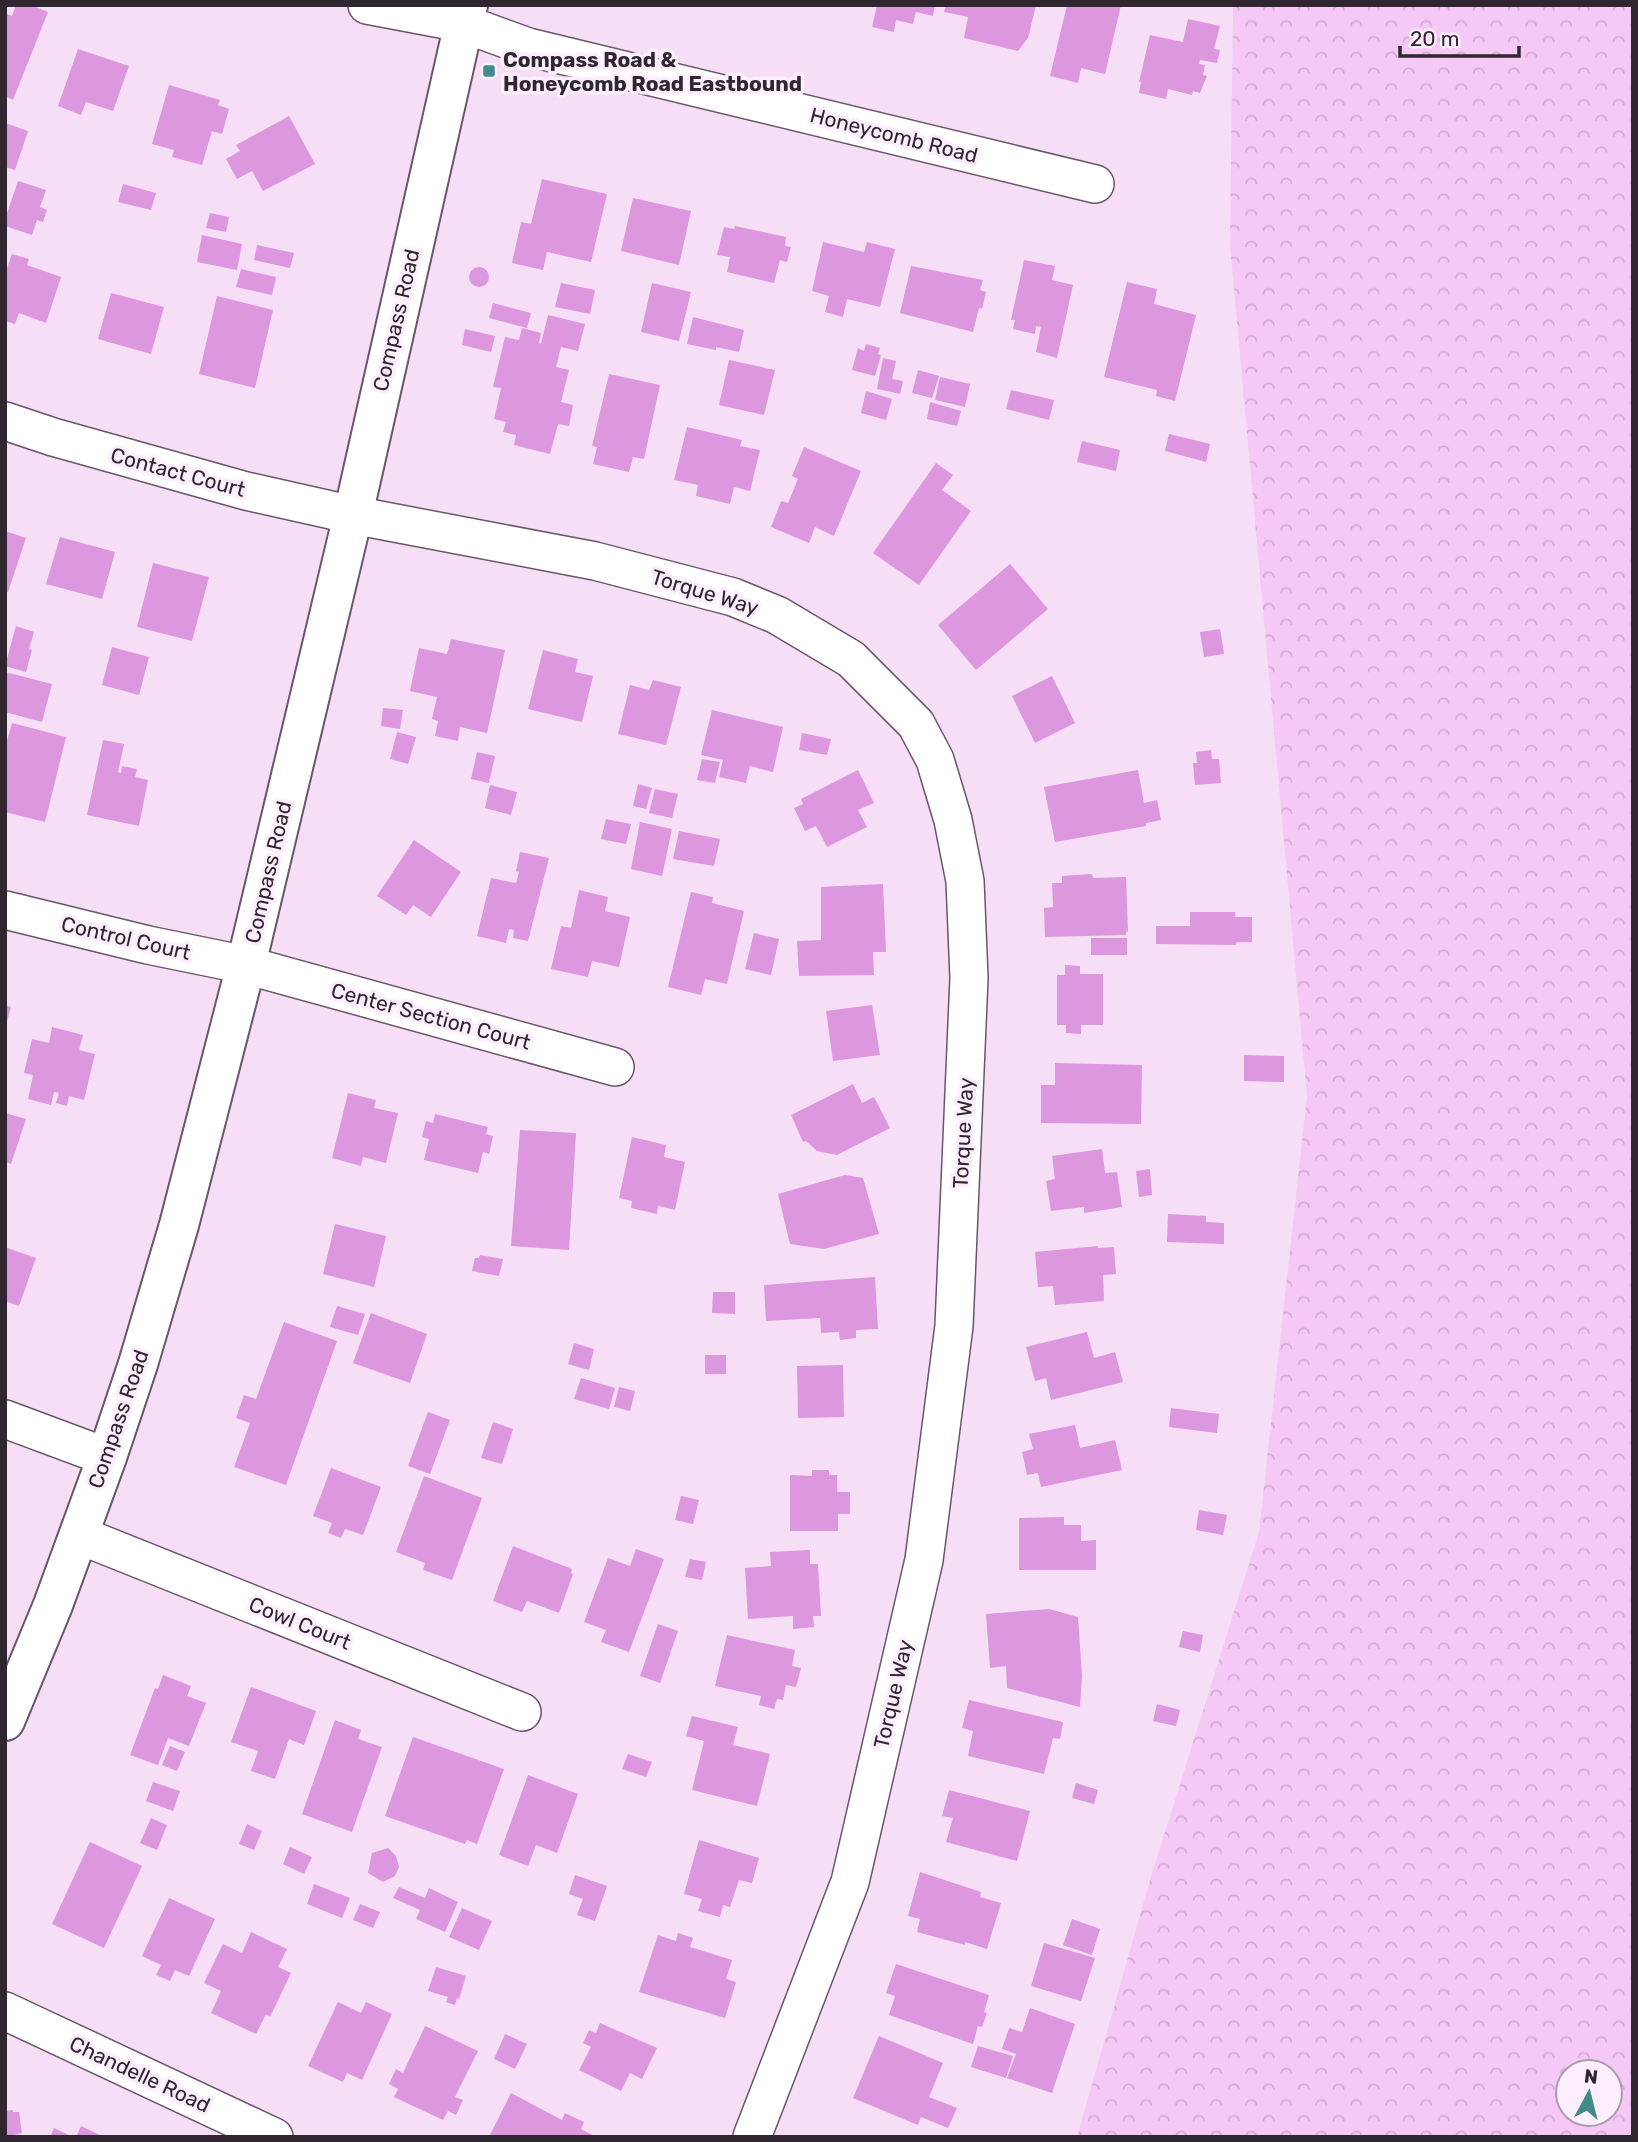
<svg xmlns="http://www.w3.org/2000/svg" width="1638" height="2142" font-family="Rubik,sans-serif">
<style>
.forest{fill:url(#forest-crowns);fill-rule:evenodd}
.building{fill:#dc97df}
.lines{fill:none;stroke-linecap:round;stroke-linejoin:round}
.street-casing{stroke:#6a566b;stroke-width:40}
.secondary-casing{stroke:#6a566b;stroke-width:42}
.street{stroke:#fff;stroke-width:37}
.secondary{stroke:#fff;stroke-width:38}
.poi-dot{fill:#438b8b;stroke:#fdeefd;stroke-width:2.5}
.labels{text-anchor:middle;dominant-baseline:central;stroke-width:7;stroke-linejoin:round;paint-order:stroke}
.poi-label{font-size:21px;font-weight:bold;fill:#2f262f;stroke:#fdeefd;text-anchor:start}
.street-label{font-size:21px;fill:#2f262f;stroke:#fdeefd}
</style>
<defs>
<pattern id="forest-crowns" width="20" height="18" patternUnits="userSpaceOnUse" patternTransform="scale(1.75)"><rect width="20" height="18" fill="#f5c8f6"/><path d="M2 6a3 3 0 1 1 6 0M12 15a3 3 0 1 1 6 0" fill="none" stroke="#d2acd3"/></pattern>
</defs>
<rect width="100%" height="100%" fill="#f6def6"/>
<!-- forest -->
<path class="forest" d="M1233 5H1633V2137H1077L1150 1880 1259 1532 1307 1096 1230 245ZM1568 2072H1610V2114H1568Z"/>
<!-- building -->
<path class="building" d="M16 5H31L48 12 13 100 5 96V13L12 16Z
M877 5H935L933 16 916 12 913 24 896 20 894 32 872 27Z
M946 5H1036L1028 38 1018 51 964 38 968 17 944 12Z
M1067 5H1121L1105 74 1081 68 1078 83 1050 76Z
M1188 19 1220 26 1214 49 1220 50 1217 63 1200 60 1199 64 1205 65 1203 75 1207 76 1200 93 1193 91 1192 95 1168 89 1166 99 1139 93 1141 82H1139L1150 35 1183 42Z
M78 49 129 66 113 111 86 102 81 115 58 106Z
M169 85 220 100 218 105 229 109 222 134 212 131 202 165 172 157 174 150 152 144Z
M289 116 315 164 263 191 252 171 237 179 226 159 240 151 236 145Z
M5 123 28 131 15 170 5 167Z
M542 179 607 194 591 262 547 252 543 270 512 263 521 222 531 224Z
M18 181 46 190 40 207 47 210 43 222 37 220 32 235 5 226V219Z
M123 184 156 193 151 210 118 202Z
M633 198 691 211 679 265 621 251Z
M210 213 229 217 226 232 206 228Z
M735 226 786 237 785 246 791 247 787 262 780 260 774 283 727 272 730 257 717 255 724 227 734 229Z
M202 235 242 244 237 270 197 262Z
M823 242 864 252 867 242 895 249 880 307 847 299 843 317 825 312 829 296 812 291Z
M257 245 294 253 290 268 254 260Z
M12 254 29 259 27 265 61 277 46 323 19 313 15 324 5 321V274Z
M1024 260 1055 266 1052 280 1073 285 1057 358 1036 352 1041 327 1036 326 1035 334 1013 329 1015 320H1011Z
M911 266 983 280 980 290 986 292 982 309 979 308 973 332 900 313Z
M469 277a10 10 0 1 1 20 0a10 10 0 1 1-20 0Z
M241 269 276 277 272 295 236 287Z
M1127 282 1157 289 1154 304 1196 315 1175 401 1156 396 1157 390 1104 377Z
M561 283 595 290 590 314 555 307Z
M652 283 691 292 679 341 641 332Z
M111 293 164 307 151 354 98 339Z
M217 296 273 310 255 388 199 374Z
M493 303 531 313 527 328 489 318Z
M548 315 585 324 578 351 561 347 556 367 569 370 561 402 573 405 569 426 558 424 550 454 514 445 516 435 503 432 506 422 494 419 501 388 493 387 505 337 519 340 522 328 541 333 539 343 541 344Z
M693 317 744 330 739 352 716 347V350L687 344Z
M465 329 495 336 491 352 462 345Z
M866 344 880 348 878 354 881 355 875 376 852 370 858 348 864 351Z
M883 358 896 361 892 379 903 381 900 394 877 389Z
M729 360 775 370 764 415 719 405Z
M918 370 939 376 932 398 912 393Z
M609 374 660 385 644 459 633 457 629 472 593 464 597 447 592 446Z
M940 377 970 384 965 407 935 400Z
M1011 390 1054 400 1049 420 1006 409Z
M866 391 892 399 886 420 861 413Z
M930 402 961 411 957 426 927 419Z
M687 427 742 440 740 446 760 450 750 491 734 487 730 504 696 496 698 485 674 480Z
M1169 434 1210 444 1206 462 1165 451Z
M1082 441 1120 450 1116 471 1077 462Z
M804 447 861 471 834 536 815 527 809 543 771 527 781 501 788 503 798 479 792 476Z
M936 463 953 475 942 490 971 511 919 585 873 553Z
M5 531 26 538 8 592 5 591Z
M60 537 115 552 102 599 46 584Z
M153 563 209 577 192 641 137 627Z
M1010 564 1048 609 976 670 938 625Z
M16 626 34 632 29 649 32 650 26 672 5 666Z
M1220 629 1224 654 1204 657 1200 632Z
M451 639 505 650 487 733 460 727 458 741 435 736 438 721 432 719 437 697 410 691 419 648 447 654Z
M112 647 149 657 139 695 102 685Z
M543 650 578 659 575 672 593 676 582 722 528 709Z
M5 672 52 684 42 722 5 712Z
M1052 676 1075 723 1035 743 1012 696Z
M653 680 681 687 666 745 618 734 630 685 649 690Z
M383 708 403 710 400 729 381 726Z
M712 710 783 727 773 772 750 766 746 783 719 777 723 760 701 755Z
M12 723 66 737 45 822 5 812V748Z
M397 732 416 737 408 764 390 759Z
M802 733 831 739 827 755 799 750Z
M103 740 124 744 118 772 121 773 122 766 137 769 135 777 148 780 139 826 87 815Z
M1211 750 1212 759H1219L1221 783 1195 785 1193 763H1197L1196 752Z
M477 752 495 756 489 783 471 779Z
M702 759 720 762 715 783 697 780Z
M858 770 874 803 858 810 867 827 827 847 816 826 805 831 794 808 803 804 801 799Z
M1138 770 1144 803 1157 800 1161 820 1146 823V826L1055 842 1044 787Z
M638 784 652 788 646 809 633 806Z
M490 785 517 792 511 815 485 808Z
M655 789 678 794 672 818 649 813Z
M606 819 631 824 626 844 601 839Z
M640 822 672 829 662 876 631 869Z
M679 831 720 839 714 866 673 859Z
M414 840 461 872 431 917 413 905 406 915 377 896Z
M520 852 549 858 528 941 513 938 514 930 509 929 506 943 477 936 491 878 516 883 519 872 516 871Z
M1092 874 1093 878 1126 877 1128 931 1126 932V935L1045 937 1044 908 1053 907 1052 883H1062V876Z
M883 884 886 952H873L874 975 799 976 797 941 821 940V887Z
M579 890 608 897 605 911 630 917 619 967 592 961 588 977 551 969 561 926 571 928Z
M691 892 713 897 712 903 744 911 727 984 705 979 701 995 668 987Z
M1190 912H1235V917H1252V942H1237L1236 945 1156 944V926H1190Z
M754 933 779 939 771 975 745 969Z
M1091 938H1127V955H1091Z
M1065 965 1080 966V974H1103V1025H1081V1034L1066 1033V1025H1057V975H1065Z
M5 1005 11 1007 6 1025H5Z
M872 1005 880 1055 833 1061 826 1011Z
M52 1027 83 1035 79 1050 95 1054 84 1100 69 1096 67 1106 56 1103 59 1093 54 1092 51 1105 28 1099 33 1075 24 1073 32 1039 49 1043Z
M1244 1055 1284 1056V1082L1244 1081Z
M1055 1063 1142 1065 1141 1124 1041 1123V1085H1055Z
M853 1084 862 1103 874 1097 890 1128 837 1155 817 1151 806 1141 803 1142 791 1115Z
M348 1093 376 1100 374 1108 398 1113 386 1163 363 1157 361 1166 332 1158Z
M5 1113 26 1119 11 1164 5 1162Z
M435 1114 488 1127 486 1134 493 1136 489 1154 483 1152 478 1173 424 1160 429 1139 422 1137 426 1121 433 1123Z
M520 1130 576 1133 569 1250 511 1246Z
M632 1137 666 1145 664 1157 685 1162 675 1210 658 1206 657 1214 631 1208 632 1201 619 1198Z
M1102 1149 1105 1173 1117 1172 1122 1207 1084 1213V1207L1051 1211 1046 1181 1055 1179 1052 1156Z
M1150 1169 1152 1195 1139 1197 1136 1171Z
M845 1175 863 1178 879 1234 824 1249 790 1244 778 1194Z
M1168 1214 1206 1216V1222L1224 1223V1244L1167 1242Z
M335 1224 386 1236 374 1287 323 1274Z
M1098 1246V1248L1114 1247 1116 1274 1103 1275 1104 1301 1055 1305 1053 1286 1038 1287 1035 1252Z
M5 1247 36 1258 19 1306 5 1301Z
M480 1255 503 1259 499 1276 472 1271 475 1258H479Z
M875 1277 878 1329 856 1330V1338L840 1340 839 1332 821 1333 820 1318 766 1321 764 1285Z
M713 1292H735V1314L712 1313Z
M337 1306 365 1314 358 1335 330 1327Z
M371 1313 427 1334 410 1383 353 1363Z
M284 1322 337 1341 286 1485 234 1467 250 1423 236 1418 244 1395 256 1399Z
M1087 1332 1094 1358 1115 1352 1123 1382 1051 1400 1046 1378 1035 1381 1026 1347Z
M574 1343 594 1349 589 1370 568 1364Z
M705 1355H726V1374H705Z
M843 1365 844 1417 798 1418 797 1366Z
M581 1378 615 1388 609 1409 574 1399Z
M619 1387 635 1391 630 1411 614 1407Z
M1171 1408 1219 1414 1217 1433 1169 1427Z
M428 1412 450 1420 430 1474 408 1466Z
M493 1422 513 1429 502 1464 481 1458Z
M1075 1425 1080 1448 1115 1440 1122 1470 1041 1487 1038 1473 1027 1475 1022 1452 1033 1449 1029 1434Z
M331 1468 381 1487 363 1535 345 1529 341 1538 328 1533 332 1523 313 1516Z
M812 1470H829V1475H837V1492H850V1514H838V1531H790V1475L812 1476Z
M424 1476 482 1498 452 1580 423 1570 425 1563 396 1552Z
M681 1496 699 1500 693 1524 675 1520Z
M1199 1510 1227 1515 1223 1535 1196 1530Z
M1064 1517V1525H1081V1541L1096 1540V1570H1019V1518Z
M513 1546 572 1569 571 1573 573 1574 559 1613 527 1601 522 1612 493 1601Z
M636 1549 664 1559 629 1652 601 1642 606 1630 584 1622 608 1558 630 1566Z
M810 1550V1564H818L821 1616H813L814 1627 793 1629V1616L748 1619 745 1568 771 1566 770 1552Z
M690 1559 706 1562 702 1580 685 1577Z
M1049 1609 1078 1617 1082 1676 1080 1707 1007 1688 1006 1666 990 1668 986 1614Z
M658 1624 678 1631 660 1683 640 1676Z
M1183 1631 1203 1635 1200 1652 1179 1647Z
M727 1635 795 1650 792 1666 801 1668 796 1687 786 1685 783 1700 777 1699 774 1709 759 1705 761 1696 715 1686Z
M163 1675 191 1686 187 1696 206 1703 189 1746 168 1738 158 1765 130 1755 155 1688 158 1689Z
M251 1687 316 1711 304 1745 289 1739 275 1779 251 1771 258 1751 231 1742Z
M969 1700 1063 1722 1060 1739 1053 1738 1044 1774 968 1756 973 1731 962 1728Z
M1157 1704 1180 1710 1176 1726 1153 1721Z
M692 1716 738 1727 733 1745 770 1754 757 1806 692 1790 704 1741 686 1736Z
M335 1720 361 1730 358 1739 382 1747 352 1832 302 1814Z
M413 1737 504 1769 477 1844 467 1840 465 1844 385 1816Z
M170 1746 185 1752 177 1771 162 1765Z
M628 1754 652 1762 646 1777 622 1769Z
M528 1775 578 1794 557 1853 536 1845 528 1866 499 1855Z
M153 1782 180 1791 173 1811 146 1801Z
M1076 1783 1098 1790 1094 1804 1072 1798Z
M949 1790 1030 1811 1017 1861 946 1842 953 1818 942 1816Z
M151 1818 167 1825 157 1850 140 1843Z
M247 1824 262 1831 254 1850 239 1844Z
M699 1840 759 1858 752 1883 739 1880 730 1907 723 1905 720 1917 698 1911 702 1899 684 1894Z
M90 1842 142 1866 104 1948 52 1924Z
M290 1847 312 1857 304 1874 283 1864Z
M388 1848 396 1856 399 1867 395 1876 383 1882 368 1873 372 1853Z
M920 1872 981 1892 980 1897 1001 1903 987 1949 965 1942V1945L917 1932 920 1919 908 1916Z
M575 1875 607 1886 595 1921 577 1915 583 1899 569 1894Z
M314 1884 350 1898 342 1918 307 1904Z
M399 1887 425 1898 429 1888 458 1902 445 1932 416 1919 420 1910 393 1898Z
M169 1898 215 1919 189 1976 175 1970 170 1981 156 1975 161 1965 142 1956Z
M360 1904 380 1912 373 1928 353 1920Z
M462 1908 492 1921 479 1950 449 1937Z
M1072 1919 1100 1929 1092 1955 1063 1945Z
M251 1932 287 1949 278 1967 291 1973 270 2017 266 2014 256 2034 211 2013 221 1991 204 1983 223 1944 242 1953Z
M678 1933 693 1938 690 1947 732 1960 726 1979 736 1982 725 2018 639 1992 658 1935 676 1941Z
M1044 1943 1095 1958 1081 2001 1031 1986Z
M896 1964 989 1995 984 2012 987 2013 982 2027 978 2026 973 2044 889 2015 895 1996 886 1993Z
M436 1967 466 1976 459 1999 457 1998 455 2005 446 2002 448 1997 428 1991Z
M338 2002 361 2013 366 2002 392 2014 362 2080 347 2073 343 2082 308 2066Z
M1030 2008 1075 2024 1052 2093 1007 2078 1016 2054 1002 2049 1009 2028 1022 2032Z
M600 2023 657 2048 642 2079 630 2073 621 2091 579 2070 591 2047 583 2043 589 2030 596 2033Z
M425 2026 478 2051 455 2097 463 2100 456 2115 448 2111 443 2120 394 2097 398 2089 389 2084 396 2069 403 2073Z
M505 2034 527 2044 515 2069 494 2059Z
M879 2036 943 2063 929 2097 957 2108 948 2128 921 2117 918 2125 853 2098Z
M978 2046 1013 2056 1006 2078 971 2067Z
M511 2093 562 2120 565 2113 584 2122 581 2129 596 2137H489Z
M13 2110V2112H19L22 2133 14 2135V2137H5V2111Z
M81 2126 104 2137H76Z
M54 2128 73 2137H50Z"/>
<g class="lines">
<defs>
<path id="street" d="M367 5 462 23 528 47 1095 184
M5 421 53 437 246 491 353 515 595 561 733 597 777 615 851 659 916 724 935 760 953 820 965 881 969 978 954 1326 924 1560 850 1882 752 2137
M5 910 148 945 246 965 615 1067
M5 1419 107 1457
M79 1535 522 1712
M5 2011 274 2137"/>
<path id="secondary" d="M5 1721 53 1605 107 1457 138 1364 179 1225 246 965 353 515 468 5"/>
</defs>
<!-- street casing -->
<use href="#street" class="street-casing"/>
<!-- secondary casing -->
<use href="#secondary" class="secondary-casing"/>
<!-- street -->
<use href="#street" class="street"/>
<!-- secondary -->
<use href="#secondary" class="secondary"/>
</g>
<!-- markers -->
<rect class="poi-dot" x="482" y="64" width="14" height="14" rx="3.5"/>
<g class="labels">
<!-- poi labels -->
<g class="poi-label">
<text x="503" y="59">Compass Road &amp;<tspan x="503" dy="24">Honeycomb Road Eastbound</tspan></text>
</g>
<!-- street labels -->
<g class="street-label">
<text transform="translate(894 135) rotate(14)">Honeycomb Road</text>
<text transform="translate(396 320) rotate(-77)">Compass Road</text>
<text transform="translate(178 472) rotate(15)">Contact Court</text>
<text transform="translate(705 592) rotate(17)">Torque Way</text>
<text transform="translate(268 872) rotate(-77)">Compass Road</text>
<text transform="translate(126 938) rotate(13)">Control Court</text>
<text transform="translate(431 1016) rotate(15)">Center Section Court</text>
<text transform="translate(963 1133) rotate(-87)">Torque Way</text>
<text transform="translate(118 1419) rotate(-71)">Compass Road</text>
<text transform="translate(300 1623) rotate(22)">Cowl Court</text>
<text transform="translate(893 1694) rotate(-77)">Torque Way</text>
<text transform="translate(140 2074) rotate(25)">Chandelle Road</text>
</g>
</g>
<!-- border -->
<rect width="1638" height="2142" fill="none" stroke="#2f262f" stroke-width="14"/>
<!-- north arrow -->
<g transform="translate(1589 2093) rotate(7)"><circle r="33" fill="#fdeefd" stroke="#ab9eab" stroke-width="2"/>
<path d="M0-5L12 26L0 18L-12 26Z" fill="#438b8b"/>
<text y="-10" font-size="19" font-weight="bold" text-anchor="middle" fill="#2f262f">N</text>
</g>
<!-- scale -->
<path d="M1400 46v10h119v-10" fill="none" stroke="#2f262f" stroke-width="3.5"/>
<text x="1410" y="46" font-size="21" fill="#2f262f" stroke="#fdeefd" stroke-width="5" paint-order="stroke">20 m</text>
</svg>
